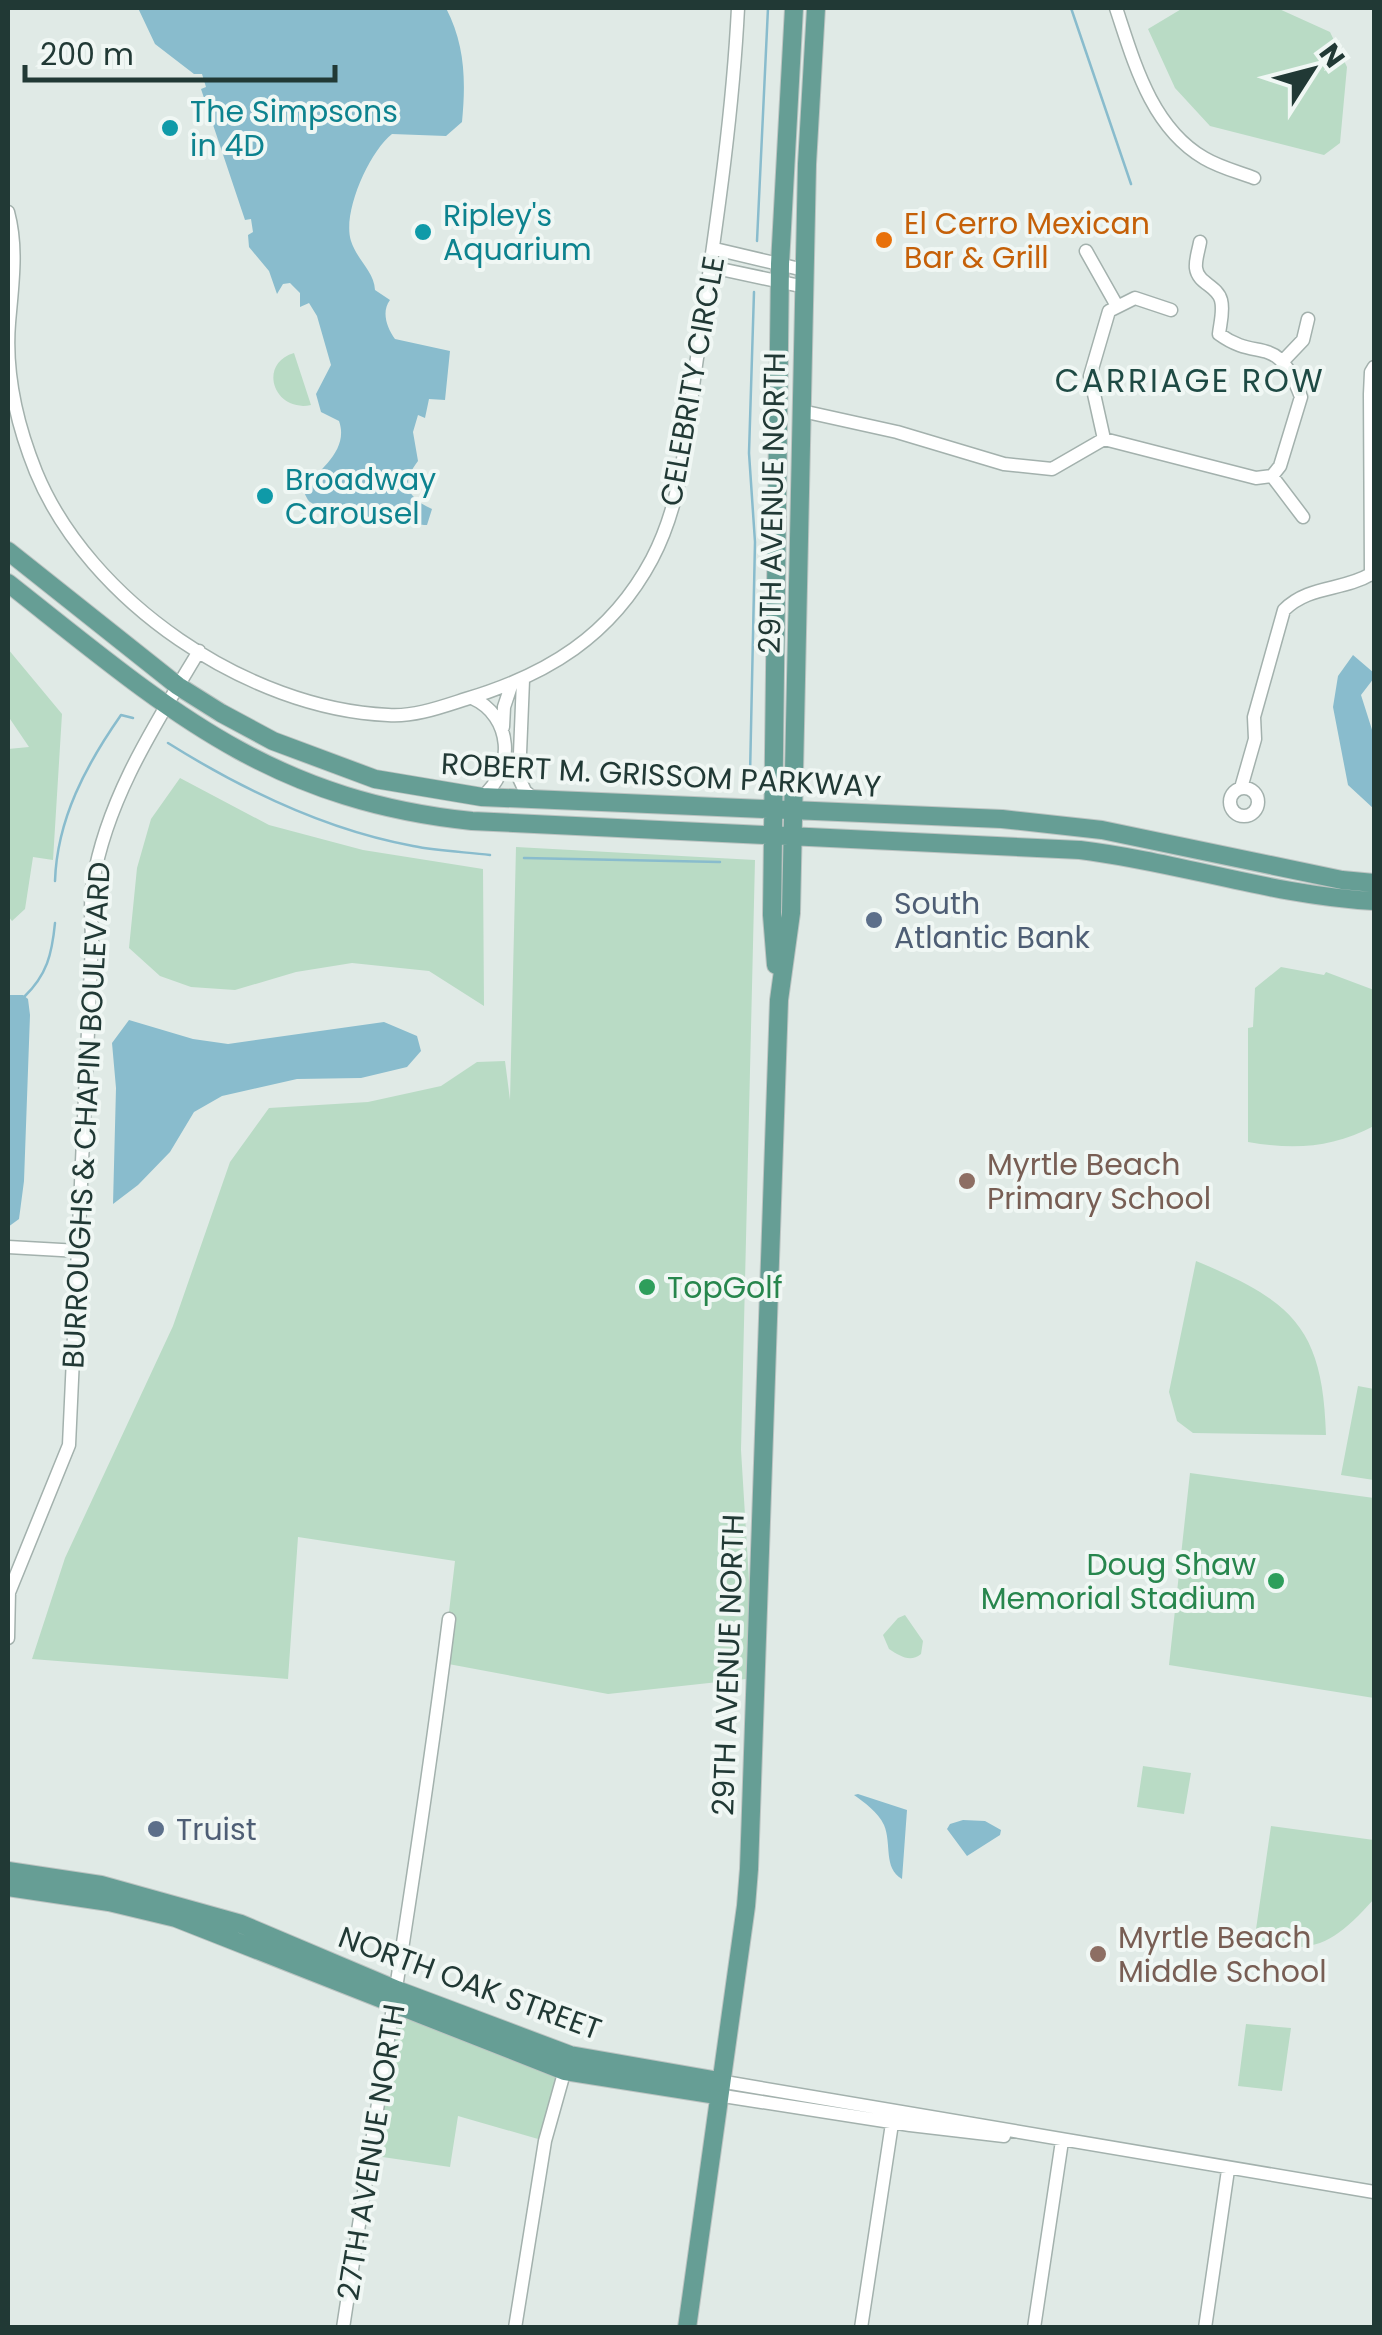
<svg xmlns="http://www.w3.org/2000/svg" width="1382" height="2335" font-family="Poppins,sans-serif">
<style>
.green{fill:#b9dbc5}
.water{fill:#89bccd}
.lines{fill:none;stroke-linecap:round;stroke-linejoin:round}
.stream{stroke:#89bccd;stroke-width:2.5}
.minor-casing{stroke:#a3b1ad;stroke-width:15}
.major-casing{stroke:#bcc4c2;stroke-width:20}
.minor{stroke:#fff;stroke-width:12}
.major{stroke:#669e95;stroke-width:18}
.culture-dot{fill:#0f9aa8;stroke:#f0f7f4;stroke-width:4}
.food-dot{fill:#e8710a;stroke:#f0f7f4;stroke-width:4}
.service-dot{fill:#5c6f8a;stroke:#f0f7f4;stroke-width:4}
.education-dot{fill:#8d6e63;stroke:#f0f7f4;stroke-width:4}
.leisure-dot{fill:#2e9e5b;stroke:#f0f7f4;stroke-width:4}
.labels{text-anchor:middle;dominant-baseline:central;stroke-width:8;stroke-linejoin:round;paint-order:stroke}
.culture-label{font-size:30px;fill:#0d838f;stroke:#f0f7f4;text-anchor:start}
.food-label{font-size:30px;fill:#c56008;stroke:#f0f7f4;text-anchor:start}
.street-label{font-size:30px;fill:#213935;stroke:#f0f7f4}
.service-label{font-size:30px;fill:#4e5e75;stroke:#f0f7f4;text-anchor:start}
.education-label{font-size:30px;fill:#785e54;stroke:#f0f7f4;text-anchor:start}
.leisure-label{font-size:30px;fill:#27864d;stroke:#f0f7f4;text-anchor:start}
.neighbourhood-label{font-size:32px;letter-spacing:2.5px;fill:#1e4a44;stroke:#f0f7f4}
</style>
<rect width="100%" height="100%" fill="#e0eae6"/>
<!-- green -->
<path class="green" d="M1183 8H1277L1330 32 1347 67 1340 143 1324 155 1210 126 1175 88 1148 29Z
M294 353 311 405C274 413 257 364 294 353Z
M8 649 62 714 53 860 33 857 25 909 12 921 8 916V749L29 747 8 716Z
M180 778 269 825 363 850 483 869 484 1006 429 971 352 963 296 972 235 990 191 987 160 976 129 948 137 868 151 819Z
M516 847 755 860 741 1450 755 1678 608 1694 443 1663 455 1561 298 1537 288 1679 32 1659 65 1558 173 1326 230 1162 269 1108 368 1102 441 1086 477 1062 505 1061 510 1100Z
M1281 967 1324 975 1326 972 1374 990V1126C1332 1148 1294 1150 1248 1142V1028L1253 1027 1255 988Z
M1196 1261C1292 1301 1323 1327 1326 1435L1193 1433 1177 1421 1169 1392Z
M1358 1386 1374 1389V1480L1341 1475Z
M1190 1473 1374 1498V1698L1169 1665Z
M905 1615 923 1641 921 1654C910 1663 900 1656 889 1649L883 1635 898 1618Z
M1143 1766 1191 1773 1184 1814 1137 1807Z
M1271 1826 1374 1840V1899C1334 1943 1316 1955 1254 1943Z
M394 2005 565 2071 545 2141 458 2116 450 2167 369 2155Z
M1246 2024 1291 2028 1282 2091 1238 2086Z"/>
<!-- water -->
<path class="water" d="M138 8H446C465 45 466 80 462 122L446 136 392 134C369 152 342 213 351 241 357 260 374 271 375 290L390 300C381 312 387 328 395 339L450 351 445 400 429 399 425 418 418 415 413 432 418 461C401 483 406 497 432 509L427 525C411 525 318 509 310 502 307 500 304 491 302 488 321 470 349 449 339 421L321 412 316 394 331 365 317 316 309 303 300 307V293L290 283 283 284 277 294 269 271 249 247 248 235 253 232 251 219 245 220 201 89 206 87 202 74H194L155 44Z
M1353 655 1374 673V678L1361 695 1374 736V809L1348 785 1333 707 1338 676Z
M8 995H23L28 999 30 1015 24 1181 19 1219 8 1227Z
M129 1020 193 1039 228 1044 384 1022 417 1036 421 1051 407 1067 361 1078 297 1079 222 1096 194 1112 170 1152 138 1185 113 1204 116 1088 112 1043Z
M858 1794 907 1810 902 1879C883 1868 892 1844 884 1825 878 1812 865 1803 854 1795Z
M963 1820 985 1821 1001 1830 1000 1835 967 1856 947 1829 950 1824Z"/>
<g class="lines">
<!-- stream -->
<path class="stream" d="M1071 8 1131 184
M757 241 768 8
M168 743C243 790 325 830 413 846 438 851 465 852 490 855
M747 789 750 775 755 542 749 453 754 292
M524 858 720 862
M55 881C57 819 86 765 121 715L133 718
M24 997C47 975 52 954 55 923"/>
<defs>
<path id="minor" d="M1116 8C1134 62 1151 127 1204 158 1219 167 1238 172 1254 178
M8 212C18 249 12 286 9 323 5 373 17 425 36 472 89 601 248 709 388 715 414 717 441 707 466 699 547 675 611 636 652 559 684 498 686 432 696 365 713 246 732 128 738 8
M715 249 804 270
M1086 251 1117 306
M711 267 805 287
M1283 361 1303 340 1308 319
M1374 367 1371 372 1370 394 1371 574 1374 575
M802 411 897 432 1004 464 1052 469 1104 439 1256 478 1272 476 1280 466 1301 397C1276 330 1260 364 1219 334 1220 324 1224 311 1221 300 1217 285 1198 284 1196 268 1195 260 1199 249 1200 242
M1104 439 1090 376 1109 311 1135 298 1171 310
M1272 476 1303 517
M523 680 519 778 525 791 534 799
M472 698C513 716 515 770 482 797
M503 727 504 707 511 686
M1241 788 1255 739 1254 717 1284 610C1309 585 1343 591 1371 574
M1230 802a14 14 0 1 1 28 0a14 14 0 1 1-28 0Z
M8 1247 79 1251
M8 1595 69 1445 92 944C92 924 89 902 93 882 107 798 156 723 199 651
M8 1638 9 1591
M719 2081 1374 2192
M717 2095 910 2125 1004 2136
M343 2328C379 2092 419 1856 449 1619
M515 2328 545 2141 566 2066
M861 2328 893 2117
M1034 2328 1062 2141
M1205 2328 1228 2170"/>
<path id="major" d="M8 551 178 686 221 713 273 741 375 779 482 797 1002 819 1102 830 1342 880 1374 883
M8 583C163 705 266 800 472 821L1080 850C1179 862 1275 896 1374 901
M776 965 772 915 780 264 794 8
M8 1871 101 1885 241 1924 397 1990 570 2055 719 2081
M8 1887 109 1902 176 1918 565 2071 717 2095
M687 2328 746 1906 749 1869 779 1000 791 913 807 164 816 8"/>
</defs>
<!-- minor casing -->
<use href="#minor" class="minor-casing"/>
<!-- major casing -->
<use href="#major" class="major-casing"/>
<!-- minor -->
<use href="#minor" class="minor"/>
<!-- major -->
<use href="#major" class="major"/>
</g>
<!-- markers -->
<g class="culture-dot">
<circle cx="170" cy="128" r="10"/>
<circle cx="423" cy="232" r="10"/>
<circle cx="265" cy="496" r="10"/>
</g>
<circle class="food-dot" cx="884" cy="240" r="10"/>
<g class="service-dot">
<circle cx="874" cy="920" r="10"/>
<circle cx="156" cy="1829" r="10"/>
</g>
<g class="education-dot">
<circle cx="967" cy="1181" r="10"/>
<circle cx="1098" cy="1954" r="10"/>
</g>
<g class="leisure-dot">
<circle cx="647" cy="1287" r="10"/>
<circle cx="1276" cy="1581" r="10"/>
</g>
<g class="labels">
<!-- culture labels -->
<g class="culture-label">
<text x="190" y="111">The Simpsons<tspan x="190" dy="34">in 4D</tspan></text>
<text x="443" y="215">Ripley's<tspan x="443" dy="34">Aquarium</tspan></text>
<text x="285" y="479">Broadway<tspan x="285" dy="34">Carousel</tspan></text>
</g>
<!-- food labels -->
<g class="food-label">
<text x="904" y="223">El Cerro Mexican<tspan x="904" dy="34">Bar &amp; Grill</tspan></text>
</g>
<!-- street labels -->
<g class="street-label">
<text transform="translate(692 381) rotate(-80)">CELEBRITY CIRCLE</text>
<text transform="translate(772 503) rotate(-89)">29TH AVENUE NORTH</text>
<text transform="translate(661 775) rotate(3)">ROBERT M. GRISSOM PARKWAY</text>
<text transform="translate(86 1115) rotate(-87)">BURROUGHS &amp; CHAPIN BOULEVARD</text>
<text transform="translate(728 1665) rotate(-88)">29TH AVENUE NORTH</text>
<text transform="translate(470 1983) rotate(20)">NORTH OAK STREET</text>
<text transform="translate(371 2152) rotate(-81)">27TH AVENUE NORTH</text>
</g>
<!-- service labels -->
<g class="service-label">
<text x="894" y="903">South<tspan x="894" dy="34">Atlantic Bank</tspan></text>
<text x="176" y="1829">Truist</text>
</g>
<!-- education labels -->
<g class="education-label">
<text x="987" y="1164">Myrtle Beach<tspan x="987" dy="34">Primary School</tspan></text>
<text x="1118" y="1937">Myrtle Beach<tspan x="1118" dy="34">Middle School</tspan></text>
</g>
<!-- leisure labels -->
<g class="leisure-label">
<text x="667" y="1287">TopGolf</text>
<text x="1256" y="1564" text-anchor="end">Doug Shaw<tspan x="1256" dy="34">Memorial Stadium</tspan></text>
</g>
<!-- neighbourhood labels -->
<g class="neighbourhood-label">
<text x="1190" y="380">CARRIAGE ROW</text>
</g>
</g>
<!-- border -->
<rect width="1382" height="2335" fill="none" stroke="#213935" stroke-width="20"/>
<!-- north arrow -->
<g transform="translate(1312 70) rotate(54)" stroke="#f0f7f4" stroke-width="8" paint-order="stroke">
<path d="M0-8L18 38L0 25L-18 38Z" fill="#213935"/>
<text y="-15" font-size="28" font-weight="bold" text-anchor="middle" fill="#213935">N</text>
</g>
<!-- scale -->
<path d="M25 65v15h310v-15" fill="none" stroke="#213935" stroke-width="5"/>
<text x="40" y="65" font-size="30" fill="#213935" stroke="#f0f7f4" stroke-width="8" paint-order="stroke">200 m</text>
</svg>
